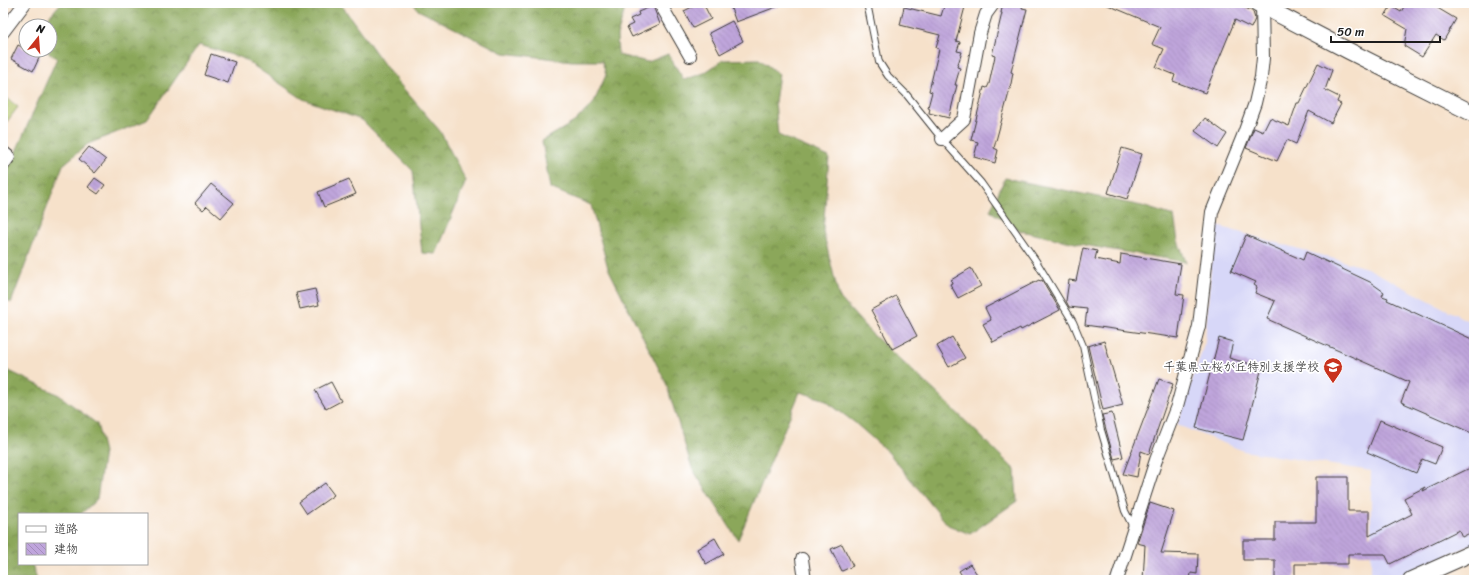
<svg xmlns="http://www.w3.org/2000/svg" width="1477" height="583" font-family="Sriracha,'Klee One',sans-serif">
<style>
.built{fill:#d7d7f8}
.forest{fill:url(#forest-crowns);stroke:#54623b}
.park{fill:url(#park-tufts);stroke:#666e40}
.building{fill:url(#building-back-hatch)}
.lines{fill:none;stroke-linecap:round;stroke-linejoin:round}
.lane-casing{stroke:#3d3a36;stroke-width:8}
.street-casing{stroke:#3d3a36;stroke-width:14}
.secondary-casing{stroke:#3d3a36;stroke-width:18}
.lane{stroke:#fff;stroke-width:6}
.street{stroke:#fff;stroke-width:12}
.secondary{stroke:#fff;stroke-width:16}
.labels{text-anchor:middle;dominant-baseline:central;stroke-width:3.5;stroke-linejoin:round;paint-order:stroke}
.poi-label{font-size:12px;fill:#1c1c1c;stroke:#fff;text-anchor:end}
</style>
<defs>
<pattern id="forest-crowns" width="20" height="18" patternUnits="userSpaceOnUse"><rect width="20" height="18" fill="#8ba75a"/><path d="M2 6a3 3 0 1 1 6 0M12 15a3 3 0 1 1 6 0" fill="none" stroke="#71874a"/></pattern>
<pattern id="park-tufts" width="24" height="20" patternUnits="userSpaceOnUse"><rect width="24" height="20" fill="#afc164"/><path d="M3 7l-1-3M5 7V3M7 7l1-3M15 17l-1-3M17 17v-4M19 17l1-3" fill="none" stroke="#96a556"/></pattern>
<pattern id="building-back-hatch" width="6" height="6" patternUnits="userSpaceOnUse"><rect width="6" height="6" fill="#bfa5dc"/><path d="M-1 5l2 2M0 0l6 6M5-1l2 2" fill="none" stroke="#a48dbc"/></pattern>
</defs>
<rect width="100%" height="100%" fill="#fff"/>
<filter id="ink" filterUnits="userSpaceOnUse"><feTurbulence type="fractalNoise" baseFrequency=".025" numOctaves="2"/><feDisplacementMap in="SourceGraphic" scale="8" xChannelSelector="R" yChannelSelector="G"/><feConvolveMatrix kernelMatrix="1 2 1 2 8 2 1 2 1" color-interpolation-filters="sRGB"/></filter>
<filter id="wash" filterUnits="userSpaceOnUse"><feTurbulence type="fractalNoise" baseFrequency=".012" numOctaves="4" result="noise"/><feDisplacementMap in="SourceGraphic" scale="16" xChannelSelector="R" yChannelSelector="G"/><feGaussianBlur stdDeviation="0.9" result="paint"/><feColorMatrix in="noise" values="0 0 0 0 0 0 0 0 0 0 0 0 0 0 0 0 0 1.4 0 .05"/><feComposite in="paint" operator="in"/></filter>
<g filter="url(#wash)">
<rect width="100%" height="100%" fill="#f6e1ca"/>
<!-- built -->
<path class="built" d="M1214 225 1367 268 1474 324V544L1389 580H1371V471L1244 451 1177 425 1205 342Z"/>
<!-- forest -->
<path class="forest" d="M61 3H340L391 74 440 131 466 181 436 254 422 253 413 171 362 120 303 99 242 58 199 45 147 120 88 144 63 165 11 303 3 297V181L57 58 45 50H50V26H41Z
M413 3H630L626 5 617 36 618 55 648 62 668 54 684 80 704 73 723 60 759 59 779 74 775 102 778 135 829 157 823 231 839 297 871 333 938 394 1015 470 1017 501 970 534 948 525 888 452 854 422 823 399 800 392 738 540 692 468 666 383 608 268 591 205 550 188 542 141 574 122 593 104 606 75 602 61H572L504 53 418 10Z
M1005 178 1142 206 1174 216 1178 241 1186 262 1089 246 1021 231 990 211Z
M3 368 59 395 97 424 104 452 97 499 81 514H19V564H32L37 580H3Z"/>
<!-- park -->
<path class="park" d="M3 95 18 107 3 127Z"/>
<g id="blocks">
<!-- building -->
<path class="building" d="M700 3H703L711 19 693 28 684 11Z
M729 3H784V4L736 22Z
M945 3H966L956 41 960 42 957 51 962 52 957 67 960 68 955 85H957L949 118 929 113 930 108 928 107 932 92 929 91 939 49 936 48 940 35 900 25 904 7 941 16Z
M1003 3H1023L1022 8 1027 9 1011 72 1013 73 1010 89 994 148 998 150 995 163 974 157 978 142 971 140 984 87 987 88 989 84 995 56 992 55 1002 13H1001Z
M1103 3H1243L1242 6 1253 12 1255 19 1251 28 1235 20 1205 93 1173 81 1175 75 1156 67 1164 49 1152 44 1160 27Z
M1406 3H1429L1456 19 1444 40 1436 35 1422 57 1404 46 1407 29 1385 16 1391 6 1401 12Z
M653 6 660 24 632 37 627 27 633 24 630 19 639 15 638 12Z
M732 21 743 41 720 54 709 33Z
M18 45 40 56 33 71 11 59Z
M211 54 235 62 228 83 204 75Z
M1318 63 1332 70 1325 90 1339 97 1337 102 1341 104 1331 123 1309 111 1296 144 1287 140 1277 161 1246 148 1254 128 1263 132 1270 118 1289 126 1297 103H1299Z
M1205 118 1227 134 1218 148 1195 131Z
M89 147 106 160 95 173 79 159Z
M1122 148 1142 154 1127 199 1108 193Z
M95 178 105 185 98 194 88 187Z
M349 179 356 194 324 207 318 192Z
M211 184 234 203 221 218 207 206 203 210 195 203Z
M1246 235 1303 260 1306 252 1370 282 1384 292 1382 296 1388 298 1387 300 1474 340V434L1401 402 1409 382 1267 319 1275 301 1255 293 1257 287 1254 285 1256 282 1231 271Z
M1083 248 1097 251 1095 259 1120 264 1121 254 1181 264 1176 294 1184 295 1178 338 1085 325 1087 309 1069 307 1066 301 1069 280 1076 281Z
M971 268 981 286 958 298 950 284 952 283 951 280Z
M1039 280 1040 281 1042 280 1060 310 1021 330 1020 328 993 342 983 324 991 320 985 308Z
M315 289 319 305 300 309 296 293Z
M896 296 917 336 892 349 871 310Z
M952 337 965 358 949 367 937 346Z
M1219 338 1233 342 1229 358 1262 367 1243 440 1196 428Z
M1104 341 1123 405 1103 410 1088 346Z
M1159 379 1173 384 1149 454 1141 451 1137 477 1123 474Z
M331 382 341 401 326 409 315 390Z
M1112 413 1123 457 1114 459 1102 415Z
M1380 420 1442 447 1435 464 1422 459 1416 473 1367 452Z
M1474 466V531L1462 537 1459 530 1390 564 1385 554H1348V564H1295V580H1275V560H1243V540H1275V522H1316V477H1348V511H1369V536L1412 514 1404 498 1425 487 1423 491Z
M325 483 334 495 307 514 299 502Z
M1150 503 1174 511 1161 553 1198 554 1197 574 1191 573 1190 580H1143L1145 545 1137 543Z
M715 538 724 554 706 564 697 549Z
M842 544 853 566 842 571 831 549Z
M970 564 981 580H965L959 571Z"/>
</g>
</g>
<g filter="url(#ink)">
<use href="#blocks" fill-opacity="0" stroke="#3d3a36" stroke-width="1"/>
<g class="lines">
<defs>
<path id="lane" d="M867 3 879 62 888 76 906 94 942 139 981 183 1036 261 1073 322 1083 346 1101 430 1125 511 1133 527"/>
<path id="street" d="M664 3 662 7 690 56
M3 32 25 3
M942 139 964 119 980 33 986 14 994 3
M3 152 9 157 3 165
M802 559 805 580
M1117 580 1156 460 1177 406 1199 326 1212 212 1243 136 1255 103 1261 77 1263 58 1262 3"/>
<path id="secondary" d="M1257 3 1349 51 1474 114
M1411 580 1474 552"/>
</defs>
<!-- lane casing -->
<use href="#lane" class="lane-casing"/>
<!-- street casing -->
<use href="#street" class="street-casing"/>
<!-- secondary casing -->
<use href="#secondary" class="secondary-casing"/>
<!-- lane -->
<use href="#lane" class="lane"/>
<!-- street -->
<use href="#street" class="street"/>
<!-- secondary -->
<use href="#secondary" class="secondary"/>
</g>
</g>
<!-- icons -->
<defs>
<symbol id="school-pin" viewBox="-11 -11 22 30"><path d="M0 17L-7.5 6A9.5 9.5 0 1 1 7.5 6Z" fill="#c8321e" stroke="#fff"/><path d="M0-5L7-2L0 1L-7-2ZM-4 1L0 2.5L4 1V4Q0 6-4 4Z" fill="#fff"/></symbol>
</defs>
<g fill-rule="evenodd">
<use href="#school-pin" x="1322" y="356" width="22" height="30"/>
</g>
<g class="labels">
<!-- poi labels -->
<g class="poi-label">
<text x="1319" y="367">千葉県立桜が丘特別支援学校</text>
</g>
</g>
<!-- margin -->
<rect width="1477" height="583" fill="none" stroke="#fff" stroke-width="16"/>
<!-- legend -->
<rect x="18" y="513" width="130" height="52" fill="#ffffff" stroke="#a4a4a4"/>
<rect x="26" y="526" width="20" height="6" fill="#ffffff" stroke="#a4a4a4"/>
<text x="54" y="533" font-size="12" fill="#1c1c1c">道路</text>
<rect x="26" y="543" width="20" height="12" fill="url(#building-back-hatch)" stroke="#a4a4a4"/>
<text x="54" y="553" font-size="12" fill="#1c1c1c">建物</text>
<!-- north arrow -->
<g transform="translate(38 38) rotate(17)"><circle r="19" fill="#ffffff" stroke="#a4a4a4"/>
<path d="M0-3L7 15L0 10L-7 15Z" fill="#c8321e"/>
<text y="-6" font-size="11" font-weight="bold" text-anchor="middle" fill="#1c1c1c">N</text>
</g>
<!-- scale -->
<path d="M1331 36v6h109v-6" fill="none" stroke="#1c1c1c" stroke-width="2"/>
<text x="1337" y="36" font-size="12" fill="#1c1c1c" stroke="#ffffff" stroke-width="3" paint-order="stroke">50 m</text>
</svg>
